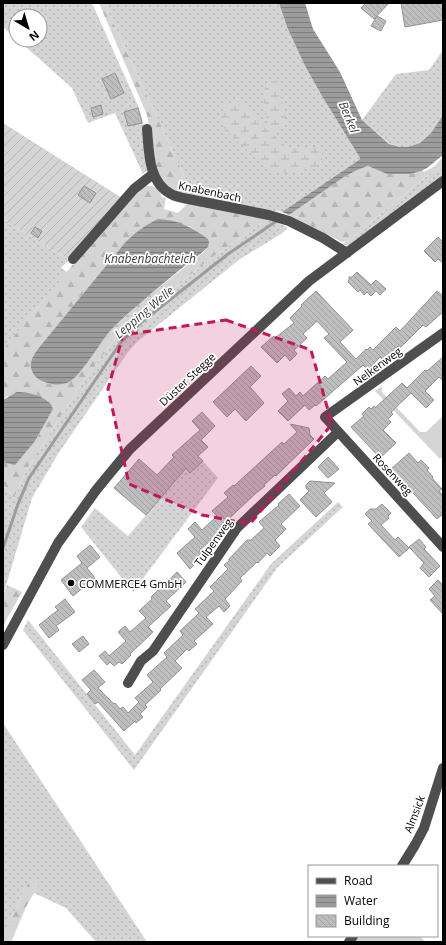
<svg xmlns="http://www.w3.org/2000/svg" width="446" height="945" font-family="'Open Sans',sans-serif">
<style>
.grass{fill:url(#grass-dots)}
.forest{fill:url(#forest-firs);fill-rule:evenodd}
.wetland{fill:url(#wetland-marsh)}
.park{fill:#d5d5d5}
.garden{fill:url(#garden-furrows)}
.water{fill:url(#water-rules)}
.lines{fill:none;stroke-linecap:round;stroke-linejoin:round}
.stream{stroke:#9c9c9c;stroke-width:3}
.building{fill:url(#building-back-hatch);stroke:#929292}
.minor{stroke:#4e4e4e;stroke-width:10}
.marked{fill:#c2185b;fill-opacity:0.2;stroke:#c2185b;stroke-width:3;stroke-dasharray:8 5;stroke-linejoin:round}
.poi-dot{fill:#000;stroke:#fff;stroke-width:1.5}
.labels{text-anchor:middle;dominant-baseline:central;stroke-width:3.5;stroke-linejoin:round;paint-order:stroke}
.street-label{font-size:11px;fill:#000;stroke:#fff}
.poi-label{font-size:11px;fill:#000;stroke:#fff;text-anchor:start}
.water-label{font-size:12px;font-style:italic;fill:#3d3d3d;stroke:#fff}
</style>
<defs>
<pattern id="grass-dots" width="8" height="8" patternUnits="userSpaceOnUse"><rect width="8" height="8" fill="#d5d5d5"/><path d="M2 2h.1M6 6h.1" fill="none" stroke="#b5b5b5" stroke-width="1.8" stroke-linecap="round"/></pattern>
<pattern id="forest-firs" width="22" height="20" patternUnits="userSpaceOnUse"><rect width="22" height="20" fill="#d5d5d5"/><path d="M5 1l3.5 6h-7zM16 11l3.5 6h-7z" fill="#b5b5b5"/></pattern>
<pattern id="wetland-marsh" width="20" height="14" patternUnits="userSpaceOnUse"><rect width="20" height="14" fill="#d5d5d5"/><path d="M1 5h8M5 5V1M11 12h8M15 12V8" fill="none" stroke="#b5b5b5"/></pattern>
<pattern id="garden-furrows" width="10" height="10" patternUnits="userSpaceOnUse"><rect width="10" height="10" fill="#d5d5d5"/><path d="M-1 1l2-2M0 10L10 0M9 11l2-2" fill="none" stroke="#b5b5b5"/></pattern>
<pattern id="water-rules" width="6" height="5" patternUnits="userSpaceOnUse"><rect width="6" height="5" fill="#9c9c9c"/><path d="M0 2.5h6" fill="none" stroke="#7d7d7d"/></pattern>
<pattern id="building-back-hatch" width="6" height="6" patternUnits="userSpaceOnUse"><rect width="6" height="6" fill="#bebebe"/><path d="M-1 5l2 2M0 0l6 6M5-1l2 2" fill="none" stroke="#a2a2a2"/></pattern>
</defs>
<rect width="100%" height="100%" fill="#fff"/>
<!-- grass -->
<path class="grass" d="M3 3H92L139 108 145 129 149 168 143 174 115 113 88 123 72 88 18 40H40V16H16V38L3 27Z
M104 3H279L287 27 305 66 322 96 360 158 359 160 282 212 194 197Z
M443 50V115L431 133 420 143 408 147H400L390 144 362 120 396 74 429 70Z
M443 165V176L441 177 351 245H341L348 241 428 175Z
M269 218 288 228 281 234 240 259 137 342 128 352 58 454 32 498 3 596V484L14 498 25 472 85 379 117 336 135 320 211 258Z
M3 220 69 260 61 268 67 272 3 349Z
M203 461 218 478 133 592 81 527 95 508 128 536 186 468 190 473Z
M338 502 343 507 277 568 134 770 23 630 28 620 135 755 271 564Z
M3 723 147 942H96L66 908 34 893 39 883 24 891 3 937Z"/>
<!-- forest -->
<path class="forest" d="M99 3H104L194 197 170 191 156 172 149 125 147 115Z
M443 156V165L428 175 348 241 342 242 289 215 344 177 357 170 368 166 387 174H410L422 170 424 172 435 166Z
M145 186H151L158 188 162 197 166 198 164 209 178 213 188 203 269 218 211 258 135 320 117 336 85 379 25 472 14 498 3 484V461L6 463 35 441 53 409 7 396 3 400V349L89 245 137 190ZM189 226 208 239V247L204 252 142 301 124 318 110 331 73 379 60 384H50L43 382 37 350 123 245Z
M7 585 22 592 3 626V596Z
M35 881 40 883 27 905 11 942H3V937L6 930 24 891 29 883Z
M357 936H420L425 942H352Z"/>
<!-- wetland -->
<path class="wetland" d="M268 79 277 81 281 89 280 93 285 116 283 124 273 134 289 150 319 147 322 150V163C309 171 289 175 274 171 269 169 225 132 223 126 220 119 222 112 224 105L236 101 248 107 257 120 266 129C269 118 263 107 263 96 264 90 266 85 268 79Z"/>
<!-- park -->
<path class="park" d="M382 386V392L420 432H426L443 416V456L440 459 375 391Z"/>
<!-- garden -->
<path class="garden" d="M3 123 122 198 69 260 3 220Z"/>
<!-- water -->
<path class="water" d="M279 3H305L313 29 340 72 362 120 389 144 400 147H408L420 143 431 133 443 115V155L427 168 421 171 410 174H387L368 166 357 170 344 177 289 215 282 212 359 160 360 158 322 96 305 66 287 27Z
M158 219C178 220 192 227 208 239L209 242 208 247C200 255 191 261 182 268 158 288 133 308 111 330 100 342 81 376 69 382 57 388 33 383 31 367 30 361 34 355 37 350L123 245C133 234 145 225 158 219Z
M17 392C29 392 48 396 53 409L35 441 15 465 6 463 3 461V400Z"/>
<g class="lines">
<!-- stream -->
<path class="stream" d="M3 548 18 504 29 478 121 342 143 321 228 254 278 220"/>
</g>
<!-- building -->
<path class="building" d="M366 3H389L374 19 361 8Z
M401 3H443V20L405 27Z
M377 16 386 21 381 31 371 26Z
M115 73 124 93 111 99 102 79Z
M101 105 103 114 93 117 91 108Z
M138 108 142 123 128 126 124 112Z
M84 186 96 193 90 203 78 195Z
M35 227 42 231 38 238 31 233Z
M438 237 443 242V263L438 259 435 262 424 251Z
M357 272 371 285 376 280 386 289 380 295 376 291 371 296 367 292 364 295 360 290 358 292 348 282 349 280V277H352Z
M316 291 353 330 340 342 356 359 366 349 367 350 370 347 373 350 396 327 400 331 437 291 443 296V312L426 327 423 325 400 348 398 346 383 360 380 357 368 370 363 365 316 406 315 405 309 410 305 405 288 421 278 411 288 401 282 394 289 388 296 396 300 392 303 396 325 376 328 379 347 362 324 338 329 334 317 321 303 334 307 338 294 350 297 354 290 361 285 355 277 363 261 347 274 336 275 338 294 323 290 318 302 306 301 305Z
M443 357V381L439 377 425 391 434 400 426 408 411 393 391 412 393 414 388 419 391 422 383 430 396 443 380 458 351 427 364 416 362 414 369 407 371 409 374 406 375 408 402 383 407 388 425 370 427 371Z
M251 366 261 376 250 387 264 403 246 421 235 409 227 417 213 402Z
M202 412 215 426 201 440 208 447 198 456 203 461 190 473 186 468 146 515 114 488 139 459 157 475 174 457 172 455 200 430 192 421Z
M290 424 309 428 310 435 314 439 276 476 275 475 264 485 265 486 255 494 220 527 222 530 199 551 203 555 190 569 177 553 195 537 188 529 195 522 202 530 217 516 212 511 228 497 224 493 233 485 234 486 282 442 284 444 297 432Z
M409 453 418 463 421 460 429 468 427 470 433 477 432 478 442 489 439 491 443 496V514L437 519 391 469Z
M328 457 339 469 328 478 318 467Z
M310 481 335 483 324 493 332 502 316 517 300 500 309 491 306 488V485Z
M289 494 300 506 281 524 286 529 275 540 280 546 270 556 267 553 258 563 257 562 240 578 242 581 225 599 230 606 224 612 219 606 206 617 213 624 194 641 197 644 189 651 187 649 175 661 182 668 160 689 161 690 145 705 147 707 140 714 143 717 136 723 135 721 124 731 98 702 95 704 87 694 91 690 82 680 94 670 105 682 98 688 114 704 115 703 120 709 123 707 128 713 139 702 135 698 153 682 147 675 167 657 164 653 183 635 180 631 199 613 195 609 214 591 210 587 228 569 224 565 229 561V559L247 540H251L264 528 259 522 279 505 278 504Z
M382 504 391 513 388 516 389 518 381 525 395 540 398 537 409 548 399 557 368 524 372 521 365 514 370 509H376Z
M419 539 426 547 424 549 440 566 429 577 420 568 424 563 409 547Z
M90 545 100 557 87 568 95 578 73 596 61 580 82 563 77 556Z
M177 572 186 582 166 601 171 606 148 627 153 632 130 654 131 655 122 664 119 662 114 666 110 662 107 665 99 656 105 651 109 656 126 641 118 632 125 626 130 632 146 618 139 611 152 599 151 597Z
M438 580 443 585V614L430 600 435 596 429 589Z
M65 599 75 612 56 626 59 630 49 638 39 625 58 610 55 607Z
M83 636 89 644 79 652 72 644Z"/>
<g class="lines">
<!-- minor -->
<path class="minor" d="M147 129C149 151 148 182 171 194 174 196 179 197 183 198L269 215 289 221 323 238 347 253
M73 259 134 189 153 174
M443 333 325 417 443 547
M3 645 58 543 97 489 130 449 309 281 443 181
M128 683 141 661 153 651 237 528 338 432
M402 866 415 845 424 828 443 768
M349 942 353 936"/>
</g>
<!-- marked area -->
<path class="marked" d="M226 320 311 350 332 424 250 524 202 515 129 484 108 389 123 335Z"/>
<!-- markers -->
<circle class="poi-dot" cx="71" cy="583" r="4"/>
<g class="labels">
<!-- street labels -->
<g class="street-label">
<text transform="translate(210 191) rotate(12)">Knabenbach</text>
<text transform="translate(377 366) rotate(-36)">Nelkenweg</text>
<text transform="translate(187 379) rotate(-43)">Düster Stegge</text>
<text transform="translate(393 474) rotate(47)">Rosenweg</text>
<text transform="translate(213 542) rotate(-54)">Tulpenweg</text>
<text transform="translate(414 814) rotate(-69)">Almsick</text>
</g>
<!-- poi labels -->
<g class="poi-label">
<text x="79" y="583">COMMERCE4 GmbH</text>
</g>
<!-- water labels -->
<g class="water-label">
<text transform="translate(349 117) rotate(67)">Berkel</text>
<text x="150" y="258">Knabenbachteich</text>
<text transform="translate(144 312) rotate(-40)">Lepping Welle</text>
</g>
</g>
<!-- border -->
<rect width="446" height="945" fill="none" stroke="#000000" stroke-width="8"/>
<!-- legend -->
<rect x="308" y="865" width="130" height="72" fill="#ffffff" stroke="#999999"/>
<rect x="316" y="878" width="20" height="6" fill="#4e4e4e" stroke="#999999"/>
<text x="344" y="885" font-size="12" fill="#000000">Road</text>
<rect x="316" y="895" width="20" height="12" fill="url(#water-rules)" stroke="#999999"/>
<text x="344" y="905" font-size="12" fill="#000000">Water</text>
<rect x="316" y="915" width="20" height="12" fill="url(#building-back-hatch)" stroke="#999999"/>
<text x="344" y="925" font-size="12" fill="#000000">Building</text>
<!-- north arrow -->
<g transform="translate(28 28) rotate(142)"><circle r="19" fill="#ffffff" stroke="#999999"/>
<path d="M0-3L7 15L0 10L-7 15Z" fill="#000000"/>
<text y="-6" font-size="11" font-weight="bold" text-anchor="middle" fill="#000000">N</text>
</g>
</svg>
